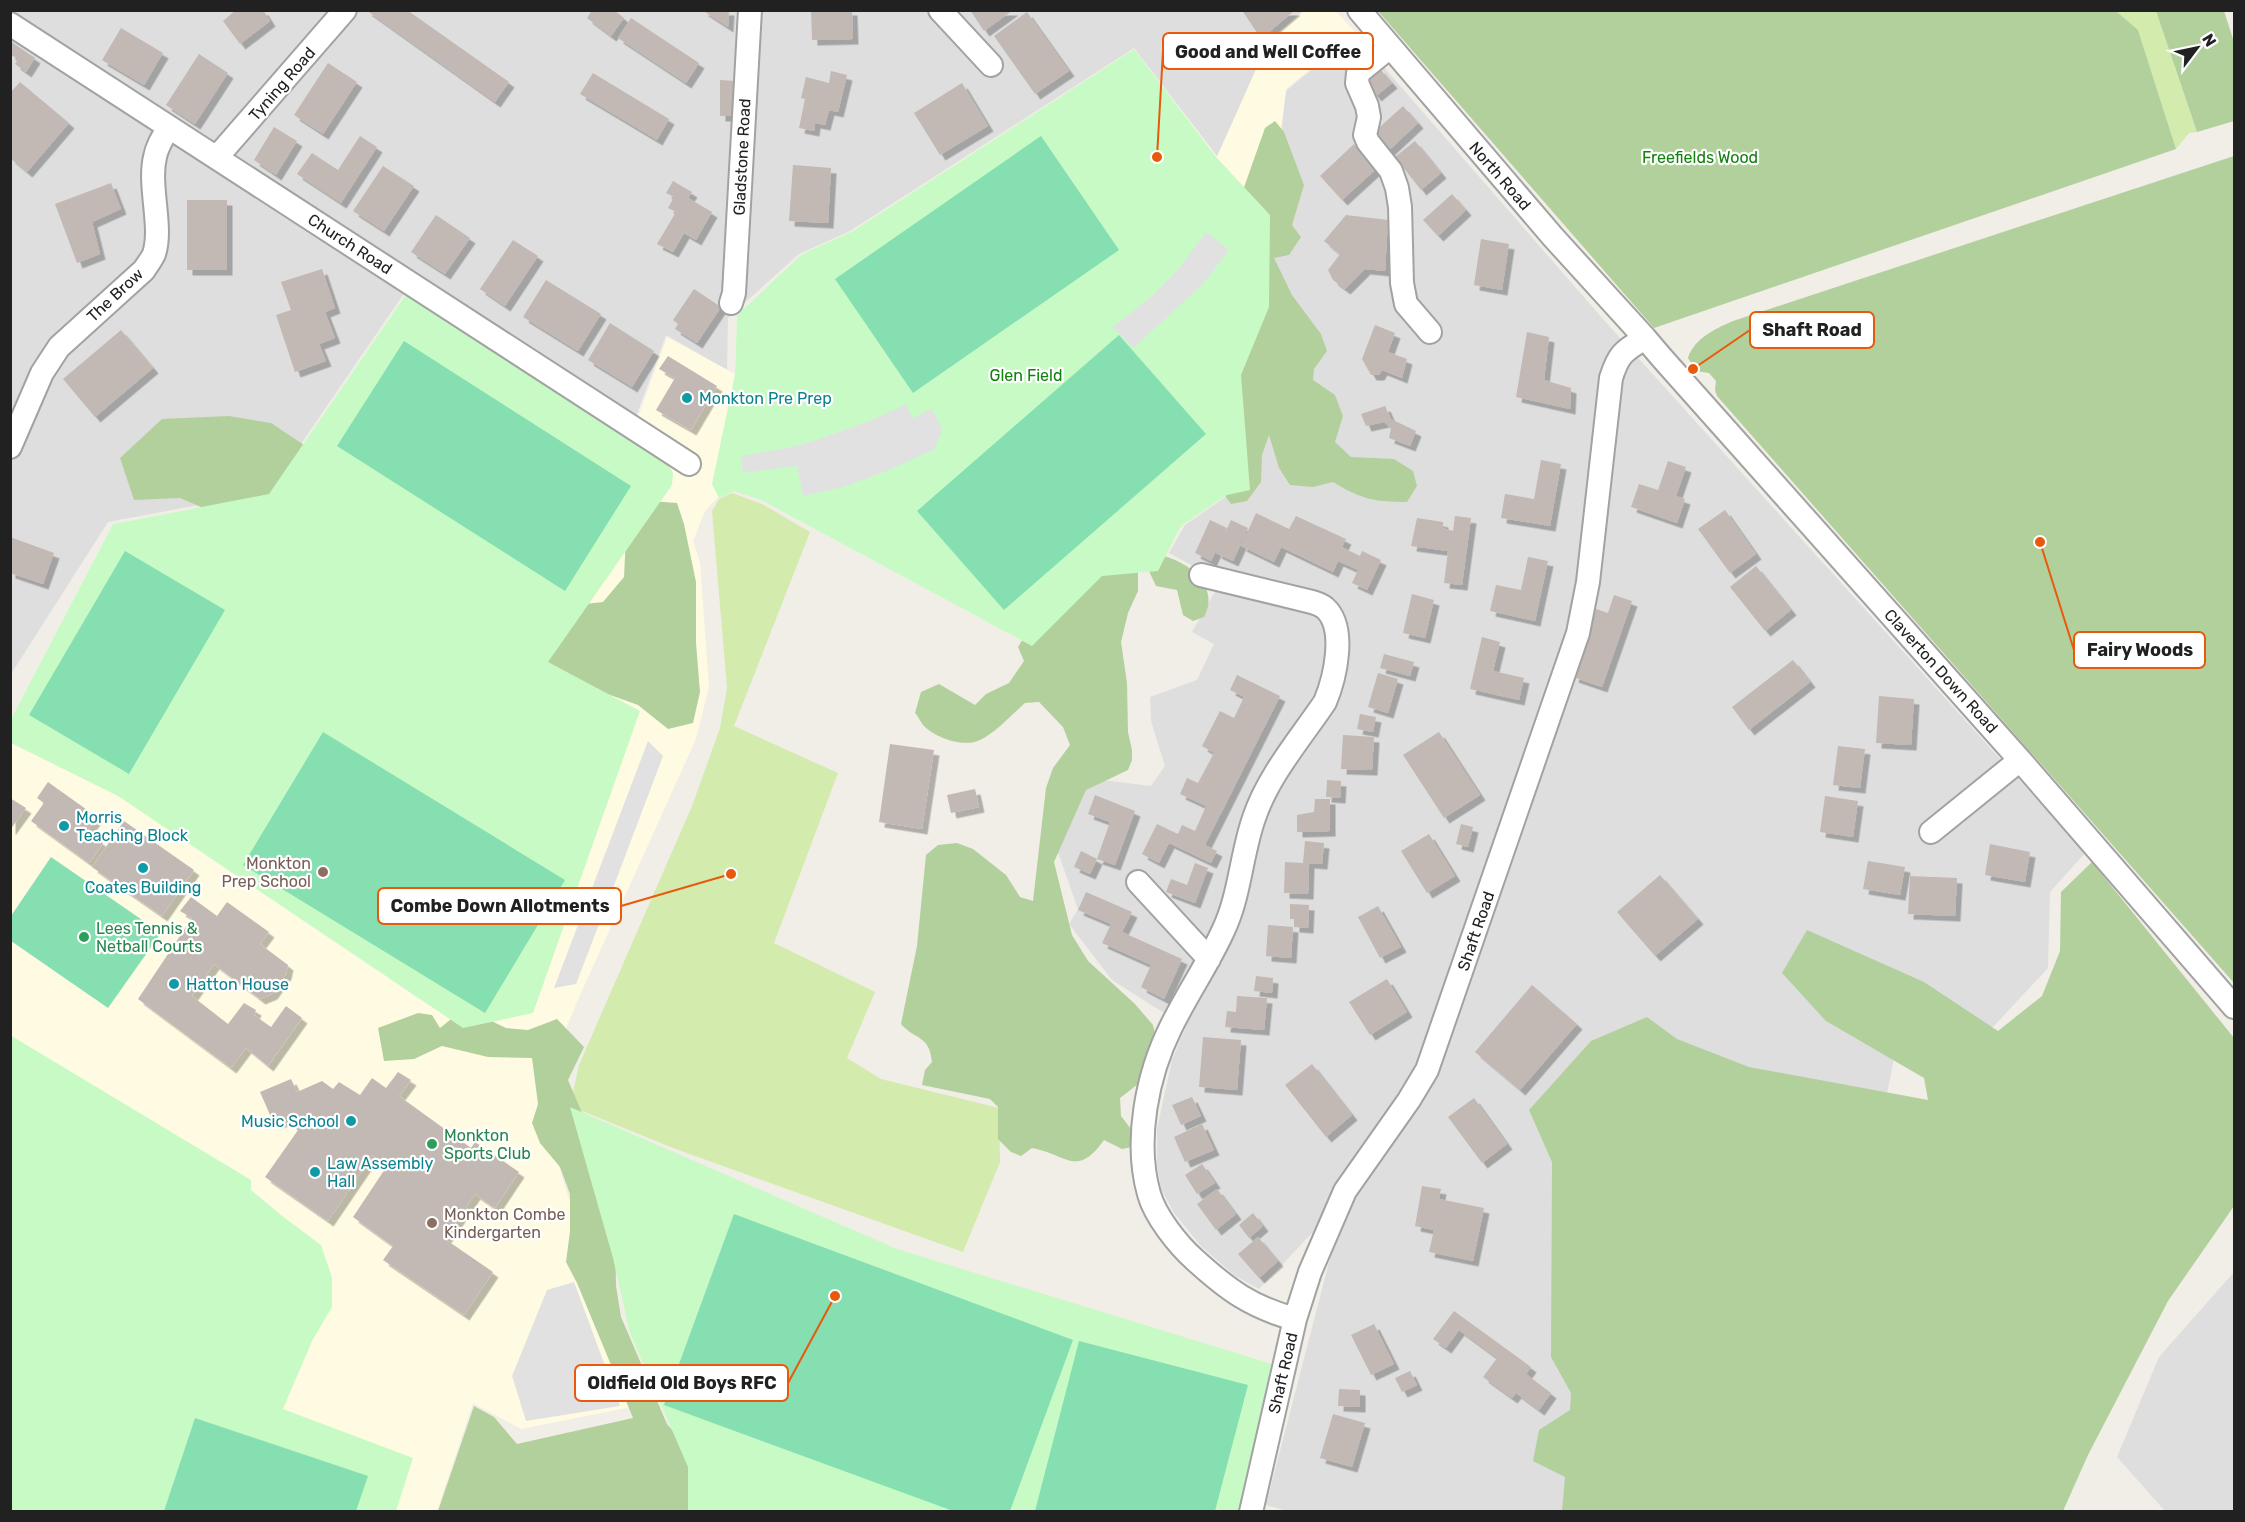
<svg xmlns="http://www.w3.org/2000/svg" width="2245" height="1522" font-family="Rubik,sans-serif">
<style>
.residential{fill:#dfdede}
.education{fill:#fffbe3}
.grass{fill:#d4ebae}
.forest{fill:#b2d09c}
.park{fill:#c8fac6}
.pitch{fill:#86dfb1}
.parking{fill:#e1e1e1}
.building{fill:#c2b8b4;filter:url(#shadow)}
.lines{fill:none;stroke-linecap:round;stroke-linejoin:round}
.minor-casing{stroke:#a2a2a2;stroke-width:26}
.minor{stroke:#fff;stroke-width:22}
.culture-dot{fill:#0f9aa8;stroke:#fff;stroke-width:2}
.education-dot{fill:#8d6e63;stroke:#fff;stroke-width:2}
.leisure-dot{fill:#2e9e5b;stroke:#fff;stroke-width:2}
.labels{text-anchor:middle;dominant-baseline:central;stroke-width:4.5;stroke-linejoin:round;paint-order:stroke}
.street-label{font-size:16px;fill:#212121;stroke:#fff}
.park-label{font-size:16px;fill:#11820c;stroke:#fff}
.culture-label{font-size:16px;fill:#0d838f;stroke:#fff;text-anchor:start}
.education-label{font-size:16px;fill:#785e54;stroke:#fff;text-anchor:end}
.leisure-label{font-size:16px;fill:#27864d;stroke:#fff;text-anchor:start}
.leader{fill:none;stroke:#e8590c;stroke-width:2}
.callout-dot{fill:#e8590c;stroke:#fff;stroke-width:2}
.callout{fill:#fff;stroke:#e8590c;stroke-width:2}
.callout-label{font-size:18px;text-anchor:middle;font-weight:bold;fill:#212121}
</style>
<defs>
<filter id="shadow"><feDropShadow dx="5.5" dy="5.5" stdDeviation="0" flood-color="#0004"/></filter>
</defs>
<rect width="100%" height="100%" fill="#f1ede7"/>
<!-- residential -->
<path class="residential" d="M11 11H1303L1278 32 1261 59 1217 156 1134 48 850 231 799 254 728 318 727 370 666 335 636 417 418 273 268 492 108 522 11 674Z
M1355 34 1603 319 2085 853 2050 892 2048 968 1979 1042 1895 1053 1884 1109 1600 1430 1572 1511 1291 1512 1266 1505 1334 1243 1312 1233 1259 1289 1234 1275 1201 1246 1174 1213 1161 1189 1157 1165V1129L1172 1060 1186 1027 1112 980 1069 924 1078 909 1055 844 1086 778 1151 786 1165 766 1151 721 1150 697 1197 680 1214 644 1192 632 1225 574 1195 567 1169 553 1185 525 1227 496 1272 215 1286 91Z
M2234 1272V1511H2165L2117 1457 2159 1357Z"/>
<!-- education -->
<path class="education" d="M1335 10 1355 32 1286 89 1270 215 1227 495 1181 526 1158 571 1102 576 1032 646 761 500 734 490 719 496 705 511 693 541 700 562 709 687 696 739 576 1004 548 1074 544 1117 632 1407 521 1429 473 1403 437 1511H11L10 721 113 524 269 494 409 290 629 436 638 417 667 337 735 374 737 315 802 254 853 231 1134 49 1217 157 1262 56 1279 32 1304 11Z"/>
<!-- grass -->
<path class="grass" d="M2116 11H2156L2197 132 2189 133 2176 149 2138 30Z
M732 493 762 504 810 532 734 726 838 773 774 943 875 992 847 1058 881 1079 999 1108 1000 1162 963 1252 673 1148 570 1106 579 1065 692 806 720 728 727 688 712 511 719 499Z"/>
<!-- forest -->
<path class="forest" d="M1378 11H2116L2138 30 2176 149 1654 328Z
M2156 11H2224L2234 42V121L2197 132Z
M1275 121 1284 132 1304 185 1292 225 1301 237 1289 255 1274 258 1292 295 1321 334 1327 351 1314 369 1313 380 1335 395 1343 416 1335 442 1351 457 1394 459 1413 471 1417 486 1407 502C1374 502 1361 499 1333 482L1313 487 1290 485 1279 468 1269 435 1262 455 1261 482 1247 501 1231 504 1215 482 1242 193 1265 128Z
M2234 156V983L1717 396 1715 390 1716 381 1709 373 1696 371 1688 358C1694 338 1718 327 1736 320Z
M229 416 271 423 549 608 603 602 624 577 626 536 650 501 677 503 684 524 696 582V643L700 692 693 723 668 729 638 705 599 691 245 526 180 498 134 500 120 458 162 419Z
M1159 555C1187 560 1221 586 1204 617L1193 621 1183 615 1177 590 1156 586 1148 569H1138V591L1128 613 1121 642 1127 683 1128 732 1132 750V760L1128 770 1086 790 1054 862 1072 935 1088 961 1135 1004 1153 1025 1157 1043 1146 1073 1138 1084 1120 1098 1121 1116 1131 1129 1132 1147 1122 1149 1104 1140C1077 1178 1068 1155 1032 1148L1021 1156 1011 1152 998 1139V1107L990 1099 922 1085 925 1070 932 1062C929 1034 916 1041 901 1024L917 946 926 855 938 845 957 843 973 849 1006 875 1020 897 1033 901 1046 788 1053 768 1070 745 1063 727 1039 702 1025 703C1011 715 997 732 980 740 964 748 935 738 923 725 920 721 918 716 915 713L921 692 939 684 975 705 986 694 1009 683 1024 661 1018 647 1029 629 1068 583Z
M2092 862 2234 1038V1206L2168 1301 2088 1455 2063 1511H1562L1565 1477 1533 1461 1539 1430 1570 1410 1571 1393 1551 1357 1552 1162 1529 1110 1591 1041 1647 1017 1677 1039 1749 1067 1928 1100 1924 1078 1826 1021 1782 973 1807 930 1924 982 1998 1031 2042 996 2060 951 2061 892Z
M461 1011 481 1016 506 1028 528 1030 557 1019 584 1047 568 1080 589 1129 615 1237 616 1286 621 1317 667 1424 691 1452 690 1511H438L474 1406 494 1417 517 1444 633 1418 577 1283 566 1262 570 1231V1194L560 1167 540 1143 532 1123 538 1104 532 1058 488 1057 442 1046 414 1059 384 1061 378 1028 418 1013 432 1015 440 1028Z"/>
<!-- park -->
<path class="park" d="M1134 49 1217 158 1270 215 1269 307 1241 375 1250 490 1227 495 1181 526 1158 571 1102 576 1032 646 761 500 734 491 719 498 712 484 735 374 737 315 802 254 853 231Z
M409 290 667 462 673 473 672 485 548 662 640 711 533 1013 463 1028 118 796 11 743 10 721 113 524 269 494Z
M10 1035 251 1180V1190L281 1215 321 1245 332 1277V1307L312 1341 283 1409 413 1458 396 1511H11Z
M570 1107 897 1249 1275 1365 1238 1511H688V1467L630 1333 613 1258Z"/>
<!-- pitch -->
<path class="pitch" d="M1041 136 1119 250 913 393 835 279Z
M1119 335 1206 434 1004 610 917 511Z
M404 341 631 486 565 591 337 446Z
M125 551 225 610 129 774 29 715Z
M323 732 565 880 485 1013 243 865Z
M51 857 161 933 108 1008 11 941V916Z
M734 1214 1073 1340 1010 1511H953L664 1405Z
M1079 1341 1248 1385 1215 1511H1035Z
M195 1418 368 1476 356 1511H164Z"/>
<!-- parking -->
<path class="parking" d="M1206 232 1229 250 1202 285 1133 348 1113 327 1153 295 1181 266Z
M907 404 912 418 932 409 942 429 935 449 884 472 840 488 803 496 797 466 743 473 741 456 793 447 820 439 872 420Z
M648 741 663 756 618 875 576 984 554 988Z
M574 1282 620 1406 526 1421 512 1376 547 1290Z"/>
<!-- building -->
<path class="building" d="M236 10H263L270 21 240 44 223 21Z
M366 10H407L509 82 495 102Z
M592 10H614L624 18 611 36 587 18Z
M702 10H729L728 27Z
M811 10H852L853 39 812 40Z
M970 10H1013L984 31Z
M1242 10H1295L1261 39Z
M1027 12 1069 71 1035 94 994 36Z
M631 18 699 63 686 83 618 38Z
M121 28 163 53 144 85 102 60Z
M10 41 35 58 26 72 15 64 18 59 10 54Z
M199 54 228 73 195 124 166 105Z
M328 63 357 82 323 134 294 115Z
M1379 68 1392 83 1376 96 1364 81Z
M831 71 847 75 838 112 829 110 825 125 815 123 814 131 799 128 805 99 801 98 806 77 829 83Z
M593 73 669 119 657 140 580 94Z
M720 80 735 81 734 116H720Z
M20 82 69 123 27 172 10 158V93Z
M962 83 988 126 940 155 914 113Z
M1403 106 1418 123 1387 152 1371 135Z
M274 127 297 141 276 175 254 160Z
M360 136 377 147 341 203 297 174 312 153 338 170Z
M1415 141 1441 173 1421 190 1395 157Z
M1354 144 1377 168 1342 200 1320 176Z
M793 165 831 168 828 223 789 221Z
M383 166 414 186 384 231 353 211Z
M673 181 692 192 688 198 712 212 696 240 684 233 673 252 657 244 676 212 668 208 674 197 666 193Z
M111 183 121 209 92 222 100 254 77 263 55 204Z
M1452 194 1466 210 1438 236 1423 220Z
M187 200H227V270H187Z
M436 215 470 238 445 274 411 252Z
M1346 215 1388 220 1385 271 1365 269 1345 289 1333 280 1328 270 1340 254 1324 241Z
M1481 239 1509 244 1502 290 1474 285Z
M513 240 538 256 505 306 480 289Z
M322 269 335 308 325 312 335 338 319 344 326 361 295 372 276 315 291 310 281 282Z
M546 280 601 314 578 351 523 317Z
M694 289 721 307 697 343 675 329 678 324 673 320Z
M610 323 654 351 632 387 588 360Z
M1375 325 1395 333 1388 352 1407 359 1402 378 1382 370 1379 375H1371L1362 359Z
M121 330 153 368 95 417 63 379Z
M1527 332 1549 337 1544 380 1571 388 1570 409 1516 397Z
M668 356 717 386 691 430 656 410 675 378 659 369Z
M1385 406 1391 419 1416 431 1410 446 1389 438 1391 428 1384 422 1366 426 1361 414Z
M1541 460 1561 464 1550 526 1501 518 1505 494 1534 499Z
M1668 461 1686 467 1676 496 1685 499 1677 523 1631 507 1639 484 1658 490Z
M1725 510 1756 554 1730 573 1698 529Z
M1256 513 1289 529 1296 516 1346 539 1342 547 1360 556 1362 551 1381 560 1367 590 1352 583 1358 570 1338 561 1333 572 1281 547 1274 562 1241 546Z
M1455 516 1471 518 1462 585 1444 583 1448 551 1411 546 1417 518 1443 522V528L1453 531Z
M1210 520 1227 528 1211 561 1195 553Z
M1231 520 1248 528 1233 561 1216 553Z
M10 537 54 553 43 584 10 573Z
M1528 557 1548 561 1535 621 1490 611 1496 585 1521 590Z
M1756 566 1791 610 1765 631 1730 587Z
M1412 594 1434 600 1425 638 1403 633Z
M1614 595 1632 601 1602 687 1573 677 1596 609 1608 613Z
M1482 637 1500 642 1493 671 1524 678 1519 700 1470 689Z
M1384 654 1414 662 1410 676 1380 668Z
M1793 660 1810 682 1749 730 1732 707Z
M1378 673 1398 679 1388 713 1368 707Z
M1237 675 1280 696 1205 845 1217 851 1211 863 1169 843 1159 863 1142 854 1157 824 1178 834 1182 825 1195 831 1206 806 1180 794 1187 778 1198 783 1214 753 1202 746 1220 711 1234 718 1244 697 1230 690Z
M1879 696 1914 699 1911 745 1876 743Z
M1360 714 1376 717 1373 732 1357 729Z
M1439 732 1480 795 1444 818 1403 755Z
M1343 735 1374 737 1372 770 1341 769Z
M890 744 934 750 922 829 879 822Z
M1838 746 1865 749 1860 788 1833 785Z
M1327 780 1341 781 1340 798 1326 797Z
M48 782 97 817 87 831 103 843 89 863 31 821 44 803 37 798Z
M975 789 979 807 951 813 947 795Z
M1095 795 1135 811 1115 865 1097 859 1110 822 1088 814Z
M1825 796 1858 801 1853 837 1820 832Z
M10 798 26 808 10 830Z
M1315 799H1330V831L1297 832V815L1314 812Z
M124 821 194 870 162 916 92 867Z
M1461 824 1473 827 1468 847 1456 844Z
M1429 834 1455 876 1427 893 1401 851Z
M1305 841 1324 843 1322 864 1309 863 1308 894 1284 893 1285 862 1303 863Z
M1990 844 2030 852 2025 882 1985 875Z
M1081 851 1097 859 1090 874 1074 867Z
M1868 861 1905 867 1900 895 1863 889Z
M1195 863 1208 868 1195 903 1166 892 1171 879 1187 885Z
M1660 875 1698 919 1655 956 1617 912Z
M1910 876 1957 878 1955 916 1908 914Z
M1086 892 1132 912 1122 932 1182 959 1164 999 1141 987 1151 965 1102 943 1111 924 1078 910Z
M191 897 217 916 227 902 269 932 260 944 288 965 286 974 272 994 260 999 214 964 192 996 228 1024 244 1003 256 1010 254 1015 271 1027 286 1006 302 1018 268 1066 246 1048 231 1068 138 999 192 918 180 911Z
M1290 904 1309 905 1308 928 1294 927V919H1290Z
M1378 906 1401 947 1380 958 1358 917Z
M1268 925 1293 927 1291 958 1266 956Z
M1256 976 1273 978 1272 993 1254 991Z
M1387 979 1407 1012 1370 1035 1349 1002Z
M1532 985 1577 1024 1520 1090 1475 1052Z
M1237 996 1267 998 1264 1030 1225 1027 1227 1011 1236 1012Z
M1203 1037 1241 1040 1237 1090 1199 1087Z
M1312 1064 1352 1115 1326 1137 1285 1085Z
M398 1072 411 1080 399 1096 471 1148 475 1142 519 1172 495 1208 475 1194 445 1239 493 1272 464 1315 383 1260 393 1246 353 1217 387 1166 373 1155 328 1221 265 1177 303 1123 293 1127 289 1119 274 1124 260 1092 291 1079 297 1092 322 1081 333 1089 339 1082 360 1095 372 1078 386 1088Z
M1192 1097 1201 1116 1181 1125 1172 1105Z
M1474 1098 1507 1144 1482 1163 1448 1117Z
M1202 1124 1214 1150 1185 1162 1174 1137Z
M1202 1164 1215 1183 1197 1194 1185 1175Z
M1422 1186 1441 1189 1439 1199 1484 1208 1473 1261 1429 1252 1434 1230 1415 1226Z
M1217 1189 1236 1214 1216 1230 1197 1204Z
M1253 1213 1263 1226 1249 1238 1239 1225Z
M1258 1237 1278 1261 1259 1278 1238 1254Z
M1454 1311 1531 1367 1526 1374 1551 1393 1539 1410 1516 1393 1512 1398 1483 1377 1497 1358 1459 1330 1446 1348 1433 1339Z
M1374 1324 1394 1364 1371 1375 1351 1335Z
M1410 1371 1417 1385 1402 1392 1395 1378Z
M1339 1389 1360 1390V1407L1338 1406Z
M1333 1414 1365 1423 1352 1467 1320 1458Z"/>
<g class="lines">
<defs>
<path id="minor" d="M940 10 991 65
M1359 10 1553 237 1645 338 1662 358 2020 760 2234 1007
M10 24 689 464
M1390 47 1358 73 1357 83 1367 106 1369 117 1365 135 1368 142 1391 171 1397 188 1400 207 1402 283 1406 304 1430 332
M217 157 345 10
M731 303 734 293 750 10
M10 447 42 373 59 347 144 270C147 265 152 259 154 254 163 227 148 186 155 157 157 146 163 137 169 127
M1201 575 1312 602C1316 603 1321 605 1325 608 1347 628 1335 678 1325 702 1300 739 1268 776 1254 818 1241 855 1240 896 1223 931 1208 964 1187 994 1171 1027 1147 1075 1134 1141 1149 1194 1155 1216 1178 1245 1195 1260 1228 1290 1251 1307 1295 1319
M1931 832 2020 760
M1138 882 1209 959
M1251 1512 1295 1319 1310 1272 1345 1191 1409 1100 1427 1070 1578 633 1588 582 1611 378C1619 353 1624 351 1645 338"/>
</defs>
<!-- minor casing -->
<use href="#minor" class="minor-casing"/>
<!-- minor -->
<use href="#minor" class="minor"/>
</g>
<!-- markers -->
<g class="culture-dot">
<circle cx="687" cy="398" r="6"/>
<circle cx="64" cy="826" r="6"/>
<circle cx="143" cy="868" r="6"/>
<circle cx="174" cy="984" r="6"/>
<circle cx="351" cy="1121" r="6"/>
<circle cx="315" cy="1172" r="6"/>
</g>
<g class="education-dot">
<circle cx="323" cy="872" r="6"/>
<circle cx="432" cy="1223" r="6"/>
</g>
<g class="leisure-dot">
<circle cx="84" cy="937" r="6"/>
<circle cx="432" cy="1144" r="6"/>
</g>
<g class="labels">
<!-- street labels -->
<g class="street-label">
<text transform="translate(282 84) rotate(-49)">Tyning Road</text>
<text transform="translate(742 157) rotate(-87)">Gladstone Road</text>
<text transform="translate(1500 176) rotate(49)">North Road</text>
<text transform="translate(350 244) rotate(33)">Church Road</text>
<text transform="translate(115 295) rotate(-43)">The Brow</text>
<text transform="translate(1941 671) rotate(48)">Claverton Down Road</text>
<text transform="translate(1476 931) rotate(-71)">Shaft Road</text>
<text transform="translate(1283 1373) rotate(-77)">Shaft Road</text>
</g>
<!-- park labels -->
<g class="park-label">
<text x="1700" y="157">Freefields Wood</text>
<text x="1026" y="375">Glen Field</text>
</g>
<!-- culture labels -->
<g class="culture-label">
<text x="699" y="398">Monkton Pre Prep</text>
<text x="76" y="817">Morris<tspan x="76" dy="18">Teaching Block</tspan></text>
<text x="143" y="887" text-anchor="middle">Coates Building</text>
<text x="186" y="984">Hatton House</text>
<text x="339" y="1121" text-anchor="end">Music School</text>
<text x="327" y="1163">Law Assembly<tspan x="327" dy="18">Hall</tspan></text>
</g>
<!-- education labels -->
<g class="education-label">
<text x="311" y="863">Monkton<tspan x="311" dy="18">Prep School</tspan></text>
<text x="444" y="1214" text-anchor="start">Monkton Combe<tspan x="444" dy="18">Kindergarten</tspan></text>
</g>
<!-- leisure labels -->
<g class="leisure-label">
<text x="96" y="928">Lees Tennis &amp;<tspan x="96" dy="18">Netball Courts</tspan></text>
<text x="444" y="1135">Monkton<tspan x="444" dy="18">Sports Club</tspan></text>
</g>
</g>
<!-- callouts -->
<path class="leader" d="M1157 157L1163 51M1693 369L1750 330M2040 542L2074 650M731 874L621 906M835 1296L788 1383"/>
<g class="callout-dot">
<circle cx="1157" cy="157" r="6"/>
<circle cx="1693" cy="369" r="6"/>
<circle cx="2040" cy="542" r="6"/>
<circle cx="731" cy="874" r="6"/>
<circle cx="835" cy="1296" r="6"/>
</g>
<g class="callout">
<rect x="1163" y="33" width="210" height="36" rx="6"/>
<rect x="1750" y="312" width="124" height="36" rx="6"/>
<rect x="2074" y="632" width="131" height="36" rx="6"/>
<rect x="378" y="888" width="243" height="36" rx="6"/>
<rect x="575" y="1365" width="213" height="36" rx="6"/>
</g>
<g class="callout-label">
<text x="1268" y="58">Good and Well Coffee</text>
<text x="1812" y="336">Shaft Road</text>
<text x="2140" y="656">Fairy Woods</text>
<text x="500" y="912">Combe Down Allotments</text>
<text x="682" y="1389">Oldfield Old Boys RFC</text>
</g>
<!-- border -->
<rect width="2245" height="1522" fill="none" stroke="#212121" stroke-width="24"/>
<!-- north arrow -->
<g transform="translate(2197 48) rotate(58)" stroke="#ffffff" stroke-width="4.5" paint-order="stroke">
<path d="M0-4.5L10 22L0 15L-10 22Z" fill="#212121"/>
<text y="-9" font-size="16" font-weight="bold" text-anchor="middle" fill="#212121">N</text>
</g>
</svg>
